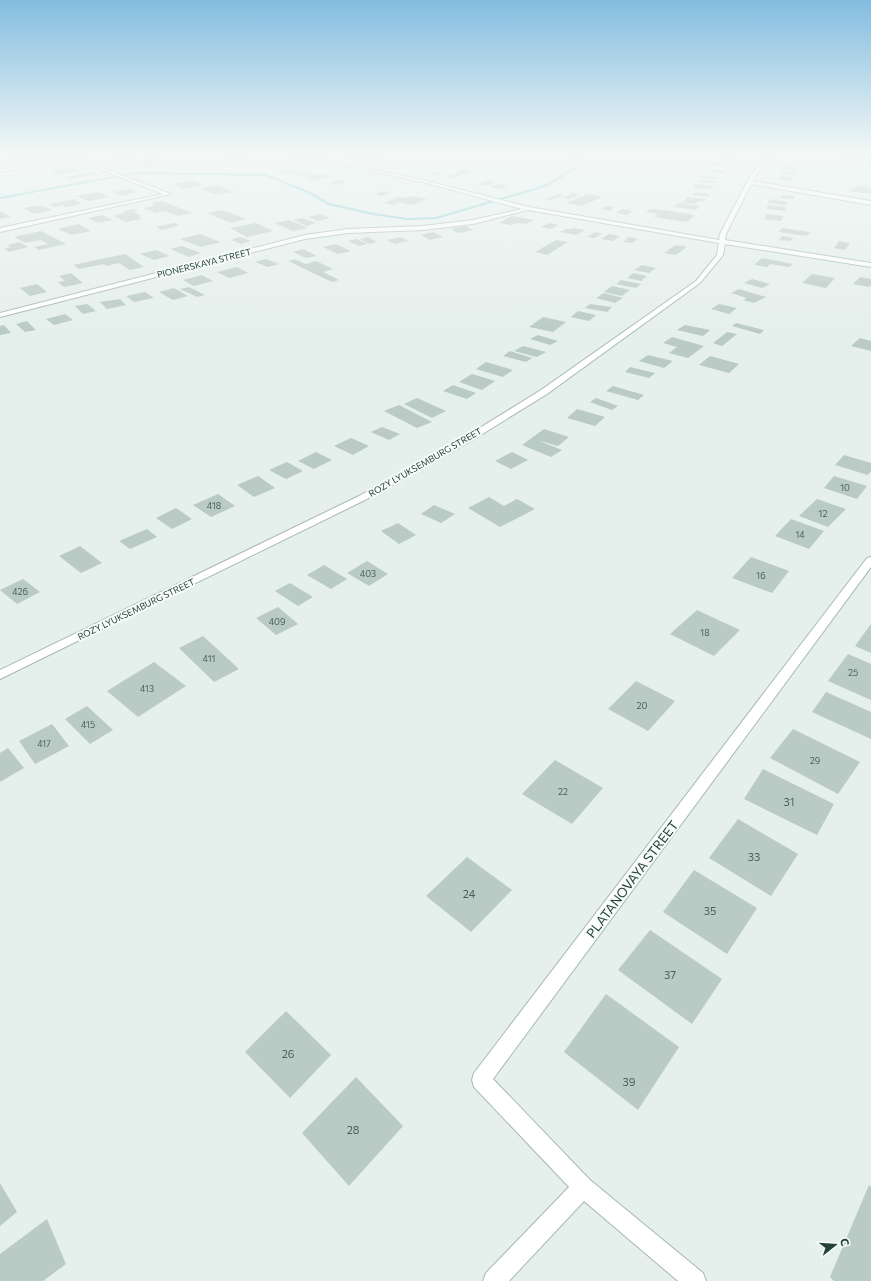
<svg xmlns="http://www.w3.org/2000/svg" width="871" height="1281" font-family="Commissioner,sans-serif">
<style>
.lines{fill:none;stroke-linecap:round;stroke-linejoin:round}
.stream{fill:#8ccbd5;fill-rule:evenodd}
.building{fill:#bacac4}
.minor-casing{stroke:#a7b8b2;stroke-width:2}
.tertiary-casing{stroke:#a7b8b2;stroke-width:2}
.minor{fill:#fff;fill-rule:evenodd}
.tertiary{fill:#fff;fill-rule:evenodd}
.labels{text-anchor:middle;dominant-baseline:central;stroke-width:4;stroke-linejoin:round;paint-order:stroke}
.far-street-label{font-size:9px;fill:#23423a;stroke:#f6fbf9}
.number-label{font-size:9px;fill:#49645c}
.near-number-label{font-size:11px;fill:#49645c}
.near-street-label{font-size:13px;fill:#23423a;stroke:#f6fbf9}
</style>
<rect width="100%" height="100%" fill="#e5efeb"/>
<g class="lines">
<!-- stream -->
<path class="stream" d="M572 154H574L578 160 576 169 546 187 436 219 407 220 373 215 328 205 309 194 266 176 135 174 0 199V197L135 172 266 174 311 192 330 203 373 213 407 218 436 217 544 185 574 168 576 160Z"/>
</g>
<!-- building -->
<path class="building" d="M36 154 49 159 32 162 19 156Z
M347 154H361L351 157 342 155Z
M237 155 243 157 231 160 224 158Z
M722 155 736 157 733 160 719 158Z
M129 157 139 161 154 159 163 163 146 166 136 162 119 165 115 163 121 161 116 159Z
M364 157 379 160 371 162 356 159Z
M20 158 27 161 10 164 3 161Z
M259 160 266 161 254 164 247 162Z
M714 162 728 164 725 167 711 165Z
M787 166 800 168 795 171 783 169Z
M70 167 80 171 60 175 50 170Z
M289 169 298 172 286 174 278 171Z
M461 169 473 171 453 178 445 177 459 172 455 171Z
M712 169 726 171 723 173 709 172Z
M437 171 445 173 436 176 428 174Z
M783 171 797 172 794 175 780 174Z
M91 172 97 174 71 179 65 177Z
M306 172 315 174 304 177 296 175Z
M319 174 329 176 314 181 304 178Z
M704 175 719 177 717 179 702 178Z
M780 176 794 178 793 181 778 180Z
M192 180 204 185 184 189 172 184Z
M340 180 347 182 336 185 329 183Z
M489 180 496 182 485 186 478 184Z
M701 180 717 181 716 183 700 182Z
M498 184 508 186 500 189 490 187Z
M695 184 714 186 712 189 693 188Z
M216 185 234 192 217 195 200 189Z
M858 186 871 188V194L849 191Z
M129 189 138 192 122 196 113 192Z
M383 191 391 193 381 196 374 194Z
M97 192 109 197 89 201 76 196Z
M695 192 711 194 708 197 692 195Z
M573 193 579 195 569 199 562 198Z
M557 194 565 195 552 200 544 199Z
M588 194 603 197 581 206 566 203Z
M782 195 795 196 794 199 780 198Z
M412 196 427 199 413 205 399 202 393 205 383 203 398 197 405 198Z
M688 197 706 199 703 202H697L695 204 682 203Z
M74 199 82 204 66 207 62 205 54 207 49 204Z
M770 199 788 202 786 205 768 203Z
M162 201 192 213 178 216 165 211 156 213 144 208 154 206 152 205 154 204 151 203Z
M678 203 700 206 696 210 674 207Z
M41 205 52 210 34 214 24 208Z
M768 205 786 207 785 211 766 209Z
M606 206 615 207 609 211 601 209Z
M133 209 138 211 133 212 142 216 138 217 142 219 126 222 113 216 125 213 122 212Z
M622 209 633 211 627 215 616 213Z
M649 209 663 210 695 215 687 222 654 217 658 214 646 212Z
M222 210 246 219 231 223 207 213Z
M0 211 11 217 0 219Z
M320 214 330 218 318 221 308 217Z
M766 214 784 216 781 221 764 219Z
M102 215 113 220 98 223 88 218Z
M512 216 534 220 526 224 517 223 512 225 499 223Z
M302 218 316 223 307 226 293 220Z
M289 220 308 228 293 231 274 223Z
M174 223 180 225 162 230 156 227Z
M256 223 273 231 247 237 230 228Z
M549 223 558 225 551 229 541 227Z
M78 224 91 231 71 235 58 229Z
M466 226 473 230 458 233 451 229Z
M573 228 585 230 576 235 560 232 566 229H570Z
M782 228 810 232 807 236 779 232Z
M41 231 66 244 39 250 34 247 48 244 40 240 26 243 14 237Z
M433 232 443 237 430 240 421 235Z
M595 232 602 234 594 238 587 237Z
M200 234 221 242 201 247 180 239Z
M609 234 620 236 613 241 601 239Z
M782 236 793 238 790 241 779 240Z
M240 237 251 241 241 244 231 240Z
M368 237 377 242 369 244 360 239Z
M400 237 408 241 395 244 387 240Z
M629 237 638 239 632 243 623 242Z
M357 239 367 244 359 246 348 241Z
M556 240 568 242 547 255 535 252Z
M839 241 850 243 845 250 834 248Z
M19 242 28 247 9 252 4 249 11 247 7 245Z
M336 244 351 251 338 254 323 247Z
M675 245 687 247 676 255 664 253Z
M182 246 201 253 189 257 170 249Z
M303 249 317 256 306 258 293 252Z
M156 250 170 256 154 260 140 254Z
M125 254 144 267 130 270 119 263 106 266 104 264 79 269 73 265Z
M762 258 793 264 789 267 770 264 767 267 754 265Z
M266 259 279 264 268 267 255 262Z
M295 259 305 264 316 261 333 269 323 272 339 280 332 282 288 261Z
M642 265 656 268 649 273 634 270Z
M237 267 248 273 229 278 217 272Z
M71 273 83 283 64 287 58 282 65 281 59 276Z
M633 273 647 276 641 281 627 278Z
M812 274 835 278 826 288 802 283Z
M202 275 213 281 194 286 183 280Z
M860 277 871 279V285L869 287 853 284Z
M752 279 770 284 762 288 744 283Z
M621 280 641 284 636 288 616 284Z
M37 284 47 292 30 296 20 288Z
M612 286 630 290 622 296 604 292Z
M189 287 205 295 197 297 180 289Z
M174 288 188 296 173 300 159 292Z
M739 289 766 297 754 303 743 300 747 298 731 293Z
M145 292 154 298 134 302 126 296Z
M604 293 623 298 615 303 596 298Z
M120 299 126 305 107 309 100 302Z
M87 304 96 311 83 314 75 306Z
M590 304 612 307 607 312 585 308Z
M719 304 737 308 729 314 711 309Z
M578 311 596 315 589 321 571 317Z
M65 314 73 320 54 325 46 319Z
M543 317 566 322 553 332 529 327Z
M27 321 36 330 25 332 16 324Z
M736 323 764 330 760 334 732 326Z
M4 325 11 333 0 335V326Z
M685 325 710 330 703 336 677 330Z
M727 332 737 334 722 346 713 343Z
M538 335 558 341 550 345 530 339Z
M672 337 704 346 688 358 669 353 677 347 663 343Z
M860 338 871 341V351L851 346Z
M523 346 546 352 537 357 514 351Z
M510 351 532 358 526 362 503 356Z
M648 355 673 361 664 368 639 361Z
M710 356 739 364 729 373 699 365Z
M486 362 513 370 503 377 476 369Z
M630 367 655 373 649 378 625 372Z
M472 374 495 381 482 390 459 382Z
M453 385 476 393 467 399 443 391Z
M613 386 644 395 638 400 606 391Z
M417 398 446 411 432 418 404 404Z
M596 398 618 406 612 410 590 402Z
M399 405 432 422 417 428 384 411Z
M577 409 605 417 595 426 567 418Z
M382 427 400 434 389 440 371 432Z
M544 429 569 437 558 446 537 440 562 450 551 457 522 445Z
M351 438 369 446 353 455 334 446Z
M316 452 332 460 314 469 298 461Z
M512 452 528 460 511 469 495 461Z
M844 455 871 463V471L868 475 835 465Z
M287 462 303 471 286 479 269 470Z
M258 476 275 488 254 497 237 485Z
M834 476 867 486 857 499 824 488Z
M218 494 235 506 211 517 193 505Z
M489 497 504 506 517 499 535 509 500 527 468 508Z
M817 499 846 509 828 527 799 516Z
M434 505 455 514 441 523 421 514Z
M176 508 192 519 172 529 156 518Z
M791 519 824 531 809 549 775 536Z
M398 523 416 535 399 544 381 531Z
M147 529 157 537 130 549 119 541Z
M80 546 102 563 81 573 59 556Z
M751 557 789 571 772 593 732 578Z
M367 561 388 574 369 586 347 573Z
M324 565 347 579 331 589 307 575Z
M23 579 40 592 17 604 0 590Z
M290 583 313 597 298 606 275 591Z
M278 607 298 624 276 635 256 618Z
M697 610 740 630 714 656 670 634Z
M871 624V653L855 646Z
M203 636 239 669 214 682 179 648Z
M848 654 871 664V700L828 681Z
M154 662 186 686 138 717 107 691Z
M636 681 675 701 648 731 608 709Z
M826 692 871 712V739L812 712Z
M87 706 113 730 90 744 65 719Z
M52 724 69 746 35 764 19 741Z
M793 729 860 762 838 794 770 758Z
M8 748 24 768 0 782V753Z
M555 760 603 788 572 824 522 794Z
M763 769 834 804 817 835 744 799Z
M738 819 798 854 771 896 709 858Z
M467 857 512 890 471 932 426 896Z
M694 870 757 908 727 954 663 912Z
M650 930 722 979 692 1024 618 970Z
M606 994 679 1047 638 1110 564 1052Z
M286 1011 331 1055 290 1098 245 1052Z
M356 1077 403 1126 349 1186 302 1133Z
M0 1183 17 1212 0 1226Z
M869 1185 871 1187V1281H834L830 1277Z
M47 1219 66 1264 43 1281H0V1254Z"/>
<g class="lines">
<defs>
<path id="minor" d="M287 154H294L423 180 529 207 719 240 720 234 747 182 765 154H769L752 181 871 201V205L751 184 726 234 725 240 871 263V267L725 244 723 255 700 283 547 394 471 441 365 500 0 679V670L359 496 465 437 541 390 696 281 717 255 719 243 528 210 473 224 423 230 348 233 305 239 0 317V313L305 235 348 229 423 226 473 220 522 209 423 182Z
M74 157 171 194 0 232V228L163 194 74 159 0 172V170Z
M871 557V567L493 1079 590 1180 703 1273 706 1281H678L584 1201 509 1281H483L486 1273 569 1187 474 1087 472 1080 474 1073 867 558Z"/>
<path id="tertiary" d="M838 154H847L871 158V160Z"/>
</defs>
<!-- minor casing -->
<use href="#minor" class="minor-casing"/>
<!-- tertiary casing -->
<use href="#tertiary" class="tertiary-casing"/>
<!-- minor -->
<use href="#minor" class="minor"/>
<!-- tertiary -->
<use href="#tertiary" class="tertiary"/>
</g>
<!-- sky -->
<linearGradient id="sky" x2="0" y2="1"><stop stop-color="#83bde0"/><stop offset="0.46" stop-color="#f3f8f6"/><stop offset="1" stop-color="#f3f8f6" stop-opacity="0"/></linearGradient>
<rect width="871" height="333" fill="url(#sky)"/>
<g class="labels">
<!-- far-street labels -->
<g class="far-street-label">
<text transform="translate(204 263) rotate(-14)">PIONERSKAYA STREET</text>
<text transform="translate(425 462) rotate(-30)">ROZY LYUKSEMBURG STREET</text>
<text transform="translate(136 609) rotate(-26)">ROZY LYUKSEMBURG STREET</text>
</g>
<!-- number labels -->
<g class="number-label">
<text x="845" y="487">10</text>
<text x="214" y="505">418</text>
<text x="823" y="513">12</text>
<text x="800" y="534">14</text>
<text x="368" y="573">403</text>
<text x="761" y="575">16</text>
<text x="20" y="591">426</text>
<text x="277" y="621">409</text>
<text x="705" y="632">18</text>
<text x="209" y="658">411</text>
<text x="853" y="672">25</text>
<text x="147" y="688">413</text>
<text x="642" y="705">20</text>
<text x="88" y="724">415</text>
<text x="44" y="743">417</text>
<text x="815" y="760">29</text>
<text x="563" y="791">22</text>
</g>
<!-- near-number labels -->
<g class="near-number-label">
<text x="789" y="801">31</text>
<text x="754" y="856">33</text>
<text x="469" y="893">24</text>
<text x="710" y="910">35</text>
<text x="670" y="974">37</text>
<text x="288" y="1053">26</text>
<text x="629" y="1081">39</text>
<text x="353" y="1129">28</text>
</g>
<!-- near-street labels -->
<g class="near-street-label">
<text transform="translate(632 879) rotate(-53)">PLATANOVAYA STREET</text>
</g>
</g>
<!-- north arrow -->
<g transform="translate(835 1245) rotate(73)" stroke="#f6fbf9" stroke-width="3" paint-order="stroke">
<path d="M0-3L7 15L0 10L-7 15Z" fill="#23423a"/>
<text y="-6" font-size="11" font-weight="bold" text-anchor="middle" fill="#23423a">С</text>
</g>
</svg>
